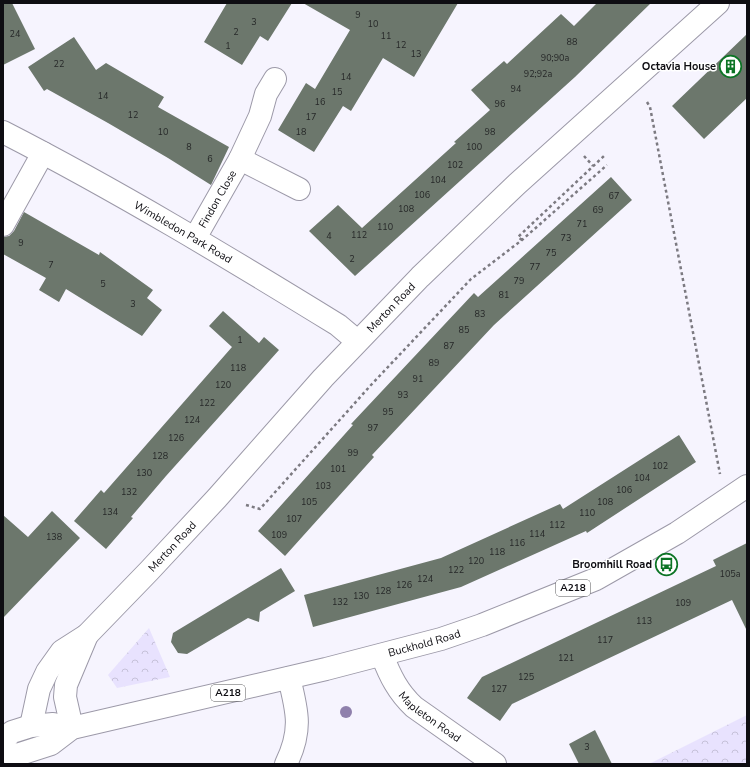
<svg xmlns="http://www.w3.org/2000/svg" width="750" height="767" font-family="'Nunito Sans',sans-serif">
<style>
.forest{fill:url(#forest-crowns)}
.building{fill:#6c776c}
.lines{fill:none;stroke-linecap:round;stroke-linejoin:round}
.minor-casing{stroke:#9c99a8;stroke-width:24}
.major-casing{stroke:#9c99a8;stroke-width:24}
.path{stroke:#7c7a81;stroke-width:2.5;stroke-dasharray:3 3;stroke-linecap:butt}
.minor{stroke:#fff;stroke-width:22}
.major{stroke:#fff;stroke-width:22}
.tree{fill:#8f80ac}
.labels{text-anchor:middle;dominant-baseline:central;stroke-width:3;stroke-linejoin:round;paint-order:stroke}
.number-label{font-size:9px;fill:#262828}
.shield{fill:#fff;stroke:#565659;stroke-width:1}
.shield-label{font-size:10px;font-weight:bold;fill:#0e0d12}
.poi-label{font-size:11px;font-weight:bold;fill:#0e0d12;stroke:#fff;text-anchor:end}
.street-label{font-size:11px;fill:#0e0d12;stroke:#fff}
</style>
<defs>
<pattern id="forest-crowns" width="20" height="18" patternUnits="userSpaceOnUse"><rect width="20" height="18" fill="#e8e2fe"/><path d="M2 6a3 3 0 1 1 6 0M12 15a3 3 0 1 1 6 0" fill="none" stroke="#c6c1d9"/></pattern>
</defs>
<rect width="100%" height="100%" fill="#f6f4fe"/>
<!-- forest -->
<path class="forest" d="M149 628 170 677 117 688 108 675Z
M747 715V764H649Z"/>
<!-- building -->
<path class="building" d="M3 3H12L35 49 3 65Z
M227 3H292L268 41 260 36 242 65 204 42Z
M303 3H458L414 77 383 58 351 111 343 106 314 152 278 130 306 83 315 89 350 30Z
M597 3H651L575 77 355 276 309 231 338 205 362 228 456 143 454 142 490 110 471 90 504 61 507 64 561 14 574 26Z
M747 34V98L704 139 672 106Z
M74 37 96 70 106 63 164 97 158 107 229 147 211 185 168 158 108 123 47 89 44 91 28 67Z
M611 177 632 200 494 325 372 455 374 457 285 556 258 531 353 425 351 424 474 293 478 297Z
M24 212 99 255 100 252 153 290 147 298 162 310 142 336 66 289 59 302 39 290 46 278 3 254V237L9 236 14 231Z
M223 311 259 343 264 337 279 350 166 476 131 517 133 518 106 549 74 521 101 490 104 493 232 347 209 326Z
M679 435 696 462 587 533 586 531 461 587 313 627 304 595 441 558 560 504 563 509Z
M52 511 80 538 3 618V515L28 537Z
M747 543V631L732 600 512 704 500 721 467 698 482 677 716 566 713 560Z
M281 568 295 591 260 612 259 622 248 618 187 654 178 653 171 642 173 633Z
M595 730 612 764H579L569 744Z"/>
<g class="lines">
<defs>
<g id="minor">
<path id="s1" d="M3 132C118 191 229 258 338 325L357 341"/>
<path d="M240 159 299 189"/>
<path d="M3 225 43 153"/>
<path id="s2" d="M195 238 240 159 260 116 266 94 275 79"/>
<path id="s3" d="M382 655C390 676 398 692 414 707L495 764"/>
<path id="s4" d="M31 726 39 689 47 672 62 651 87 635 149 571 217 498 323 378 420 277 517 184 718 3"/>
<path d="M72 728 65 697 66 685 87 635"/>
<path d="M286 764C302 731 298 713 289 678"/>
</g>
<g id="major">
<path d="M3 740 12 732 31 726 53 724 72 728"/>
<path id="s5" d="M3 751 17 755 51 744 72 728 326 669 441 639 482 625 596 579 677 533 747 486"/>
</g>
</defs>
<!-- minor casing -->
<use href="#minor" class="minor-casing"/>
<!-- major casing -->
<use href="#major" class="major-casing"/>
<!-- path -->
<path class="path" d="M647 102 650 107 720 474
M584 156 593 166
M522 240 518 237 605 155
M246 505 260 509 371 385 471 279 522 240 607 165"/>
<!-- minor -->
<use href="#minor" class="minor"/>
<!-- major -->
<use href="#major" class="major"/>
</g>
<!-- trees -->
<circle class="tree" cx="346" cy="712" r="6"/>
<!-- icons -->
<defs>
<symbol id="building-ring" viewBox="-11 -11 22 22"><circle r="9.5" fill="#fff" stroke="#0c7425" stroke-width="1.5"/><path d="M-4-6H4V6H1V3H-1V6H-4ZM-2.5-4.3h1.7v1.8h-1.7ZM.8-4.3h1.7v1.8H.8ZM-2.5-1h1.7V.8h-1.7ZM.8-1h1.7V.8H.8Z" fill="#0c7425"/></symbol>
<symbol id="bus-ring" viewBox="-11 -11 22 22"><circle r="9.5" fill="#fff" stroke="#0c7425" stroke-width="1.5"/><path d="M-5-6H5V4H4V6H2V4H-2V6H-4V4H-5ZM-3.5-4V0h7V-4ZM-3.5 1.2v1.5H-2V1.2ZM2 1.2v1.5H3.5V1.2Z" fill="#0c7425"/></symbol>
</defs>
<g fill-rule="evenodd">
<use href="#building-ring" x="718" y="54" width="25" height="25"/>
<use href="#bus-ring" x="654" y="552" width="25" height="25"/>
</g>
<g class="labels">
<!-- number labels -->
<g class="number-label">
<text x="358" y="15">9</text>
<text x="254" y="22">3</text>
<text x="373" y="24">10</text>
<text x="236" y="32">2</text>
<text x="15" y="34">24</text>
<text x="386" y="36">11</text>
<text x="572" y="42">88</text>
<text x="401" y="45">12</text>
<text x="228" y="46">1</text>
<text x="416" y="54">13</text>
<text x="555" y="58">90;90a</text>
<text x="59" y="64">22</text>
<text x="538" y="74">92;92a</text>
<text x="346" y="77">14</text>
<text x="516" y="89">94</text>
<text x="337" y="92">15</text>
<text x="103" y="96">14</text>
<text x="320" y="102">16</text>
<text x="500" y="104">96</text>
<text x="133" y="115">12</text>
<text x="311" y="117">17</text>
<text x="163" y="132">10</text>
<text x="301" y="132">18</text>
<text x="490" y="132">98</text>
<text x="189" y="147">8</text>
<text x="474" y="147">100</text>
<text x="210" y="159">6</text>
<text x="455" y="165">102</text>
<text x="438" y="180">104</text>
<text x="422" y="195">106</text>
<text x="614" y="196">67</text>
<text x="406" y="209">108</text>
<text x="598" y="210">69</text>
<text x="582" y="224">71</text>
<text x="385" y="227">110</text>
<text x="359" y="235">112</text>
<text x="329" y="236">4</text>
<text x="566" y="238">73</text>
<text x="21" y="243">9</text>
<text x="551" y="253">75</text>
<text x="352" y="259">2</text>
<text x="51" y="265">7</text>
<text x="535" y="267">77</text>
<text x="519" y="281">79</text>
<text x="103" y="284">5</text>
<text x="504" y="295">81</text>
<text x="133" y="304">3</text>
<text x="480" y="314">83</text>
<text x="464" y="330">85</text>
<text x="240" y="340">1</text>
<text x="449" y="346">87</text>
<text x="434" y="363">89</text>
<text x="238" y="368">118</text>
<text x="418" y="379">91</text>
<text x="223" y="385">120</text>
<text x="403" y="395">93</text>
<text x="207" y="403">122</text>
<text x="388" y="412">95</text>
<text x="192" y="420">124</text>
<text x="373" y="428">97</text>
<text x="176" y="438">126</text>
<text x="353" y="453">99</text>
<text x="160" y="456">128</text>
<text x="660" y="466">102</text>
<text x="338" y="469">101</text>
<text x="144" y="473">130</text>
<text x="642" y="478">104</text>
<text x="323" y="486">103</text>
<text x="624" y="490">106</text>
<text x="129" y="492">132</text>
<text x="309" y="502">105</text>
<text x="605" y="502">108</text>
<text x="110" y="512">134</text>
<text x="587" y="513">110</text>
<text x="294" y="519">107</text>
<text x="557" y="525">112</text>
<text x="537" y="534">114</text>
<text x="279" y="535">109</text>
<text x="54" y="537">138</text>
<text x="517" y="543">116</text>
<text x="497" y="552">118</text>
<text x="476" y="561">120</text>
<text x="456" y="570">122</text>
<text x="730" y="574">105a</text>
<text x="425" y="579">124</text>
<text x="404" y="585">126</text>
<text x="383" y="591">128</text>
<text x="361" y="596">130</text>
<text x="340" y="602">132</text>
<text x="683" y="603">109</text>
<text x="644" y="621">113</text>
<text x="605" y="640">117</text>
<text x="566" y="658">121</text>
<text x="526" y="677">125</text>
<text x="499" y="689">127</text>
<text x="587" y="747">3</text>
</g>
<!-- shield labels -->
<g class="shield">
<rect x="556" y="580" width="34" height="16" rx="3"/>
<rect x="211" y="685" width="34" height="16" rx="3"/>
</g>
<g class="shield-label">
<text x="573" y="588">A218</text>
<text x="228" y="693">A218</text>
</g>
<!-- poi labels -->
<g class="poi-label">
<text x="716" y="66">Octavia House</text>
<text x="652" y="564">Broomhill Road</text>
</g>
<!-- street labels -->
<g class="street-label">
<text stroke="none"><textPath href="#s2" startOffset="45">Findon Close</textPath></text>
<text stroke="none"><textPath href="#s1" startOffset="206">Wimbledon Park Road</textPath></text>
<text stroke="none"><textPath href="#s4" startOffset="559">Merton Road</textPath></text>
<text stroke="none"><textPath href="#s4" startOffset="235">Merton Road</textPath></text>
<text stroke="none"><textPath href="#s5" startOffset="439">Buckhold Road</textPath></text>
<text stroke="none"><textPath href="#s3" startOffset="80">Mapleton Road</textPath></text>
</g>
</g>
<!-- border -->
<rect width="750" height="767" fill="none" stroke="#0e0d12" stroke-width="8"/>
</svg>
